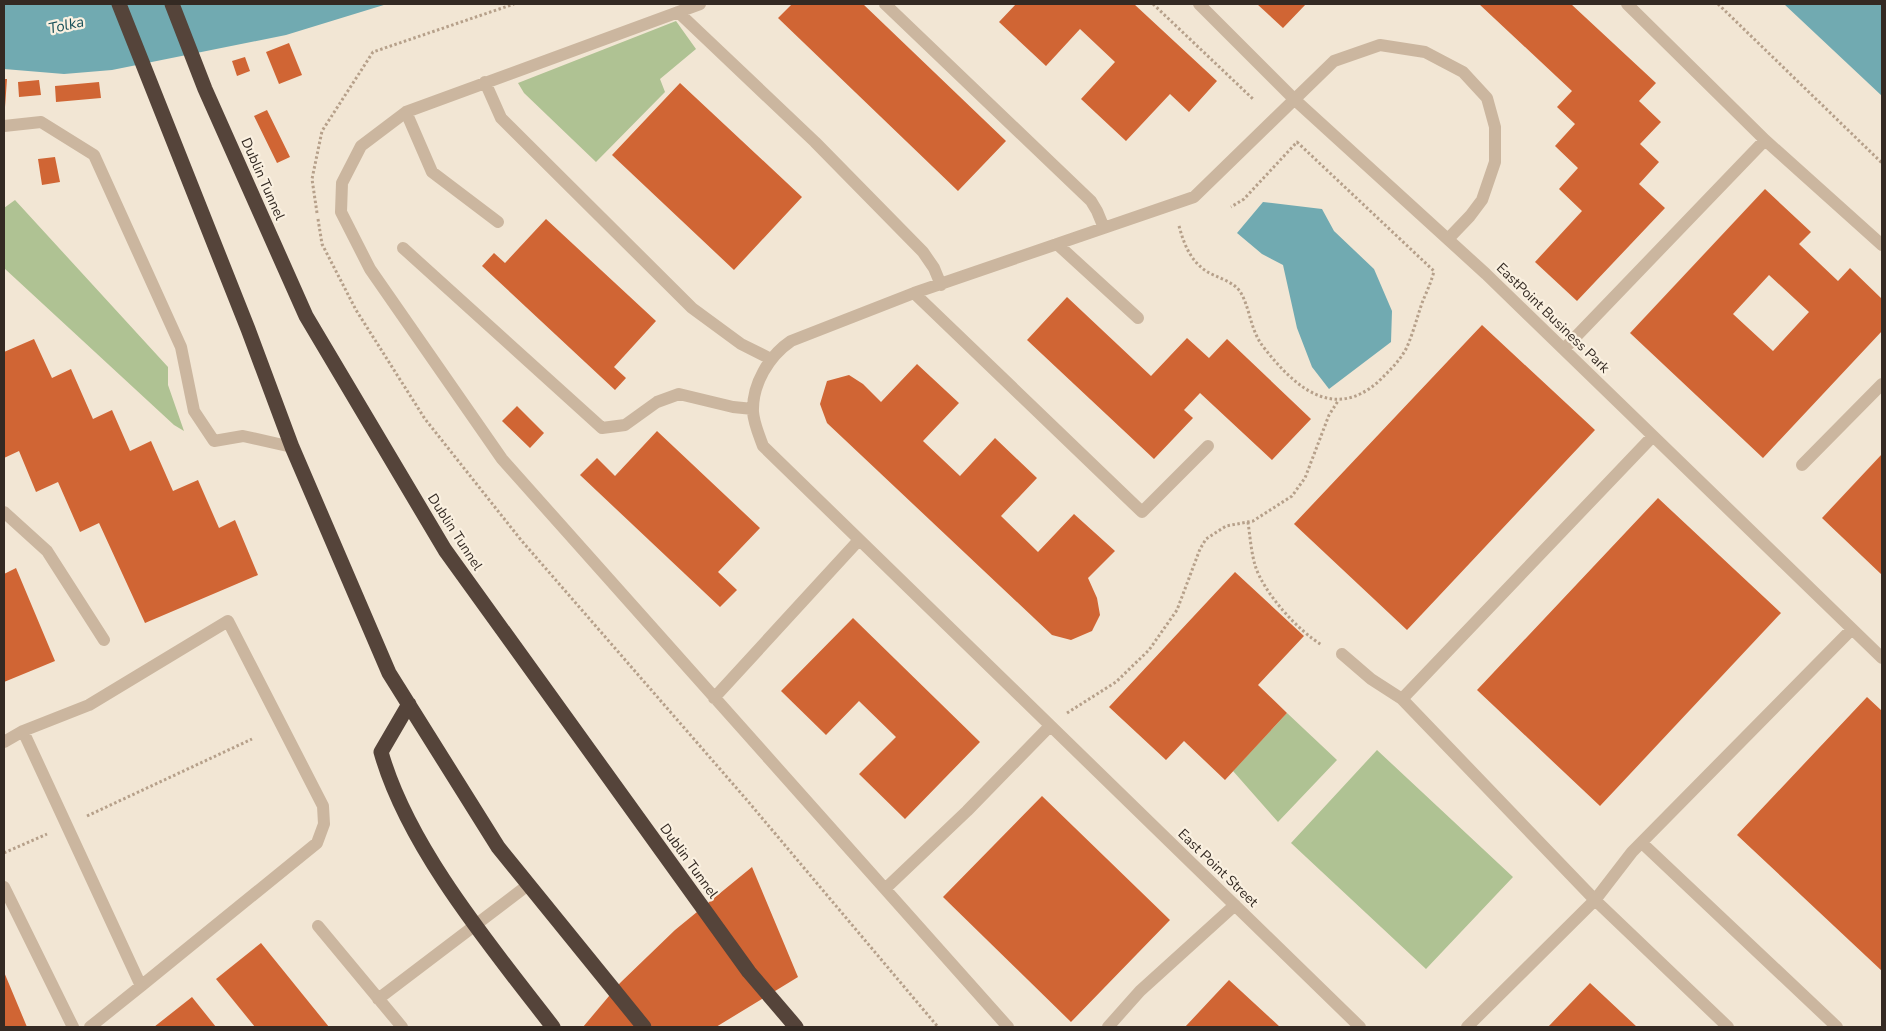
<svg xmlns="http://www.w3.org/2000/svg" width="1886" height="1031" font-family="'Nunito Sans',sans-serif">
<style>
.green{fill:#afc293}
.water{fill:#71aab1}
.building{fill:#d06534;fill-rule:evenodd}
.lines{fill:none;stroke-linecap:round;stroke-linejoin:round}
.path{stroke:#b6a08a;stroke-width:3;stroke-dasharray:2.5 2.5;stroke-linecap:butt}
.minor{stroke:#cbb69f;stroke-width:12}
.highway{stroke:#55443a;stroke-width:15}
.labels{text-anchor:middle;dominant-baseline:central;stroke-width:4.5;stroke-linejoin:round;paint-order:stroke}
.street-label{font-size:14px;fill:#342a23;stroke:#faf0e0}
.water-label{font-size:15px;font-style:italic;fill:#164f58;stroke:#faf0e0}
</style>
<rect width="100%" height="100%" fill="#f2e6d4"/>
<!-- green -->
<path class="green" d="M676 21 696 49 660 79 665 92 596 162 524 93 518 83Z
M15 200 168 367V385L184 431 174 425 4 268V208Z
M1287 713 1337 760 1278 822 1233 771Z
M1377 750 1513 877 1426 969 1291 843Z"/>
<!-- water -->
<path class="water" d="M4 4H387L286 35 112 70 64 74 4 69Z
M1784 4H1882V96Z
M1263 202 1322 209 1334 231 1374 269 1392 311 1391 342 1329 389 1312 367 1297 328 1283 265 1262 254 1237 233Z"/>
<!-- building -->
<path class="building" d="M792 4H863L1006 141 958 191 778 18Z
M1016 4H1134L1217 81 1189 112 1170 94 1126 141 1081 99 1115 62 1080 29 1046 66 999 22Z
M1257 4H1306L1283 28Z
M1479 4H1571L1656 83 1639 101 1661 122 1640 144 1659 162 1639 184 1665 208 1577 301 1535 262 1582 211 1559 189 1578 168 1555 146 1575 124 1557 107 1572 91Z
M289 43 302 75 279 84 266 52Z
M245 57 250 71 237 76 232 61Z
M4 79H7L5 107H4Z
M39 80 41 95 19 97 18 82Z
M99 82 101 98 56 102 55 86Z
M680 83 802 197 734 270 612 155Z
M267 110 290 157 277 163 254 116Z
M55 157 60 182 42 185 38 159Z
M1765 189 1811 232 1799 244 1838 281 1850 268 1882 299V331L1763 458 1630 333ZM1769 275 1809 312 1773 351 1733 314Z
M546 219 656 321 614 367 626 378 615 390 482 266 494 253 505 263Z
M1067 297 1151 376 1187 338 1209 358 1227 339 1311 419 1272 460 1200 393 1184 410 1193 418 1154 459 1027 340Z
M1482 325 1595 430 1407 630 1294 524Z
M34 339 52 378 71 369 93 419 112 410 130 451 151 441 173 491 198 480 219 528 235 520 258 575 145 623 99 523 80 532 58 482 36 492 19 451 4 458V352Z
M917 364 959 403 923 441 960 476 995 438 1037 478 1001 516 1038 552 1074 514 1115 551 1088 578 1097 598 1100 615 1092 631 1071 640 1052 635 827 423 820 404 827 381 849 375 863 384 881 402Z
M517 406 544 433 530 448 502 421Z
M657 431 760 528 718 572 737 590 720 607 580 475 597 458 615 476Z
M1882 454V575L1822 518Z
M1658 498 1781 613 1600 806 1477 690Z
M16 568 55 661 4 682V574Z
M1235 572 1304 636 1258 685 1287 713 1225 780 1184 741 1166 760 1109 707Z
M853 618 980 742 905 819 859 774 896 737 859 701 826 735 781 691Z
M1867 697 1882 711V971L1737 835Z
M1042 796 1170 920 1071 1022 943 897Z
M752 867 798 977 716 1027H583L620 983 675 930Z
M261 943 329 1027H255L216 979Z
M4 972 27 1027H4Z
M1229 980 1280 1027H1185Z
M1590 983 1637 1027H1548Z
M192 997 216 1027H154Z"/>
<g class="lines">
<!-- path -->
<path class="path" d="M1153 4 1253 99
M1718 4 1882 163
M317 213 312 179 322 131 373 52 514 4
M318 219 322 244 356 310 425 419 521 540 746 799 938 1027
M1179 226C1184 244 1190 260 1206 271 1217 278 1234 281 1241 293 1251 311 1250 331 1265 349 1295 387 1333 421 1378 382 1389 371 1400 361 1407 347 1413 333 1417 318 1422 303 1426 293 1431 283 1434 271L1297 142 1244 199 1231 207
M1248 522C1250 536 1251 551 1255 565 1263 592 1298 631 1322 645
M1067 713 1116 682 1149 650 1177 610 1200 549 1206 539 1226 526 1253 521 1292 496 1305 478 1329 415 1338 401
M87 816 252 739
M4 853 47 834"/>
<!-- minor -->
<path class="minor" d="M700 4 406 112 361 146 342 183 341 212 370 269 502 459 1008 1027
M885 4 1091 201 1097 211 1104 228
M1199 4 1294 99 1486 274 1882 658
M1627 4 1765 140 1882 245
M678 12 815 142 923 252 934 268 941 285
M485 82 501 118 692 308 741 344 771 359
M406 112 432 172 498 222
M4 126 41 122 94 155 181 347 194 411 214 441 243 436 292 447
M1057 244 1138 318
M403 248 602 428 625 425 657 402 679 394 733 407 753 409
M914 293 1142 512 1208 446
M1564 349 1765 140
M1802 465 1882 384
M4 512 47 551 104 640
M1342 654 1371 679 1402 699 1595 900 1728 1027
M714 698 859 540
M1402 699 1653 436
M23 731 89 705 228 621 323 806 324 824 317 843 141 986
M4 742 23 731 141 986 90 1027
M1642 843 1837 1027
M4 887 73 1027
M886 888 967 811 1050 726
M318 926 402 1027
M378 999 528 885
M1108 1027 1140 991 1235 905
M1360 1027 763 446C759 435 754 424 753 412 752 384 769 356 791 341L914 293 1194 197 1334 61 1380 45 1425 52 1463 72 1487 98 1495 127V162L1482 200 1470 216 1448 239
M1467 1027 1595 900 1632 852 1852 629"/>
<!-- highway -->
<path class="highway" d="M119 4 248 329 292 447 389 673 498 847 644 1027
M172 4 205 89 306 316 445 550 749 972 796 1027
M409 704 381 752C408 848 492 948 553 1027"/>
</g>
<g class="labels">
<!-- street labels -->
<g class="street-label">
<text transform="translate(263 179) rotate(66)">Dublin Tunnel</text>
<text transform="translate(1553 318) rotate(44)">EastPoint Business Park</text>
<text transform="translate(455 532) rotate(57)">Dublin Tunnel</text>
<text transform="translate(689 861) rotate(54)">Dublin Tunnel</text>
<text transform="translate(1218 868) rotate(44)">East Point Street</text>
</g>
<!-- water labels -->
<g class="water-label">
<text transform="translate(66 25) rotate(-12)">Tolka</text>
</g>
</g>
<!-- border -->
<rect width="1886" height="1031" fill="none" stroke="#342a23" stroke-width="10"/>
</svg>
